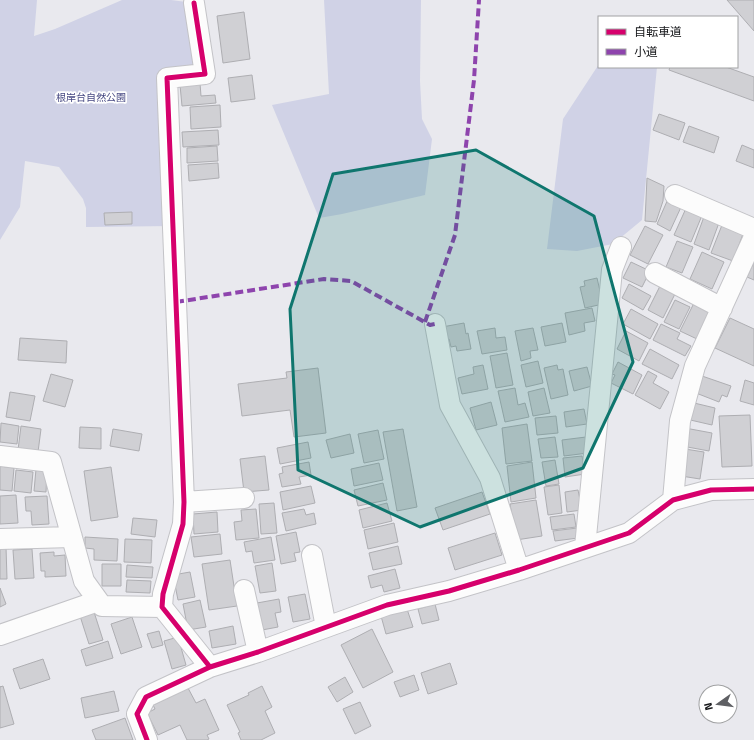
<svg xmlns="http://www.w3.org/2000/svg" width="754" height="740" font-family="'Titillium Web','Noto Sans JP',sans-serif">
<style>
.green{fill:#d0d2e6}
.building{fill:#d0d0d4;stroke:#aeaeb2}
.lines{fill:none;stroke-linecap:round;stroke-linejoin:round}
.minor-casing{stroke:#c3c3c7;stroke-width:22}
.minor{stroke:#fcfcfc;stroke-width:20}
.quiet{stroke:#8e44ad;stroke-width:4;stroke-dasharray:8 4;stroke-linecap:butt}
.cycleway-casing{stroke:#fff;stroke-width:8}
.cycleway{stroke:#d6006c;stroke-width:5}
.marked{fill:#0f766e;fill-opacity:0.2;stroke:#0f766e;stroke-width:3;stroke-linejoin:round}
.labels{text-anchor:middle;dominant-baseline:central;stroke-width:3.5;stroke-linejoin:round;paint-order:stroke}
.park-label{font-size:10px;fill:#464882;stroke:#fff}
</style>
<rect width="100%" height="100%" fill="#e9e9ee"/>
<!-- green -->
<path class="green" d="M0 0H37L34 36 55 29 122 0H171L194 3 205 74 167 78 173 226 86 227V208L83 199 59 167 25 161 20 207 0 240Z
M324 0H421L420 81 422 119 432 139 425 195 342 214 319 218 272 105 329 94Z
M599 64V67H657L642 220 613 244 577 251 547 249 563 119Z"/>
<!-- building -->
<path class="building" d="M727 0H754V31Z
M244 12 250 59 223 63 217 16Z
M670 67H726L754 77V101L669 70Z
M252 75 255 99 231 102 228 78Z
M200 83 201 96 215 95 216 103 182 106 180 85Z
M220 105 221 127 191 129 190 107Z
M659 114 685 123 679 140 653 130Z
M689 126 719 137 714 153 683 142Z
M218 130 219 145 183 147 182 132Z
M742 145 754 150V168L736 161Z
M217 146 218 161 187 163V148Z
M218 163 219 178 189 181 188 165Z
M647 178 664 186 663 201 656 222 645 221Z
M668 199 682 205 670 231 657 224Z
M687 206 703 213 691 242 674 235Z
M132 212V224L105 225 104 213Z
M705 214 720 220 709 250 694 244Z
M722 225 743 234 733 261 711 253Z
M645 226 663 235 648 264 630 255Z
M677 241 693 247 682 273 666 267Z
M702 252 724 262 712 289 690 279Z
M631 262 650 271 642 287 623 278Z
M754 262V280L747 277Z
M597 278 603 304 585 308 580 287 585 286 584 281Z
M629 284 651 296 643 310 622 298Z
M660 286 675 294 663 318 648 310Z
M675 300 690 307 679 329 664 322Z
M694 303 711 311 697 339 680 331Z
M592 308 595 321 584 323 585 331 569 335 565 313Z
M631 309 658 324 650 339 623 324Z
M730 318 754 329V366L715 348Z
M464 323 466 334 468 333 471 349 457 351 456 346 451 347 449 339 445 340 442 327Z
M562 323 566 342 545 346 541 327Z
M661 324 680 333 677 339 691 346 685 356 653 340Z
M495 328 496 338 505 337 507 350 482 354 477 331Z
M533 328 538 350 530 351 531 358 521 361 515 331Z
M626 331 648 343 639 361 617 349Z
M20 338 67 341 66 363 18 360Z
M650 349 679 365 672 379 642 364Z
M507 353 513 385 496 388 490 356Z
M538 361 543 383 526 387 521 365Z
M618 362 642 375 633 394 611 383 615 375 612 374Z
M483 365 488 389 462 394 458 378 474 374 473 367Z
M557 365 558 370 563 369 568 395 551 399 544 368Z
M587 367 592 386 574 391 569 371Z
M318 368 326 433 294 437 290 410 242 416 238 384 287 378 286 372Z
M648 371 657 376 653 383 669 392 660 409 635 395Z
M51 374 73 380 65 407 43 401Z
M702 376 731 386 727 397 722 395 719 402 696 393Z
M745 380 754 383V405L740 401Z
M515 388 518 405 525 403 529 417 505 422 498 391Z
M544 388 550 413 533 416 528 392Z
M10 392 35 396 30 421 6 417Z
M491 402 497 425 476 430 470 408Z
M690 402 715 408 712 425 686 419Z
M584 409 587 424 566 427 564 412Z
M750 415 752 466 722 467 719 416Z
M556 416 558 433 537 435 535 418Z
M1 423 19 426 17 444 0 442Z
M527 424 532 461 506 464 502 428Z
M21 426 41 429 38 452 18 450Z
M80 427 101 428V449L79 448Z
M685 428 712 433 709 451 682 446Z
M113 429 142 434 139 451 110 446Z
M403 429 417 507 397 511 383 432Z
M378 430 384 459 364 463 358 434Z
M350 434 354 453 331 458 326 440Z
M555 437 558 457 541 458 538 439Z
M586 437 588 453 564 456 562 440Z
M308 442 311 458 280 464 277 448Z
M685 449 704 452 700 479 681 476Z
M265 456 269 490 244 492 240 459Z
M582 456 585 474 565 477 563 458Z
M555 460 559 484 546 486 542 462Z
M309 462 311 475 299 477 301 484 282 487 279 474 283 473 282 467Z
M532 462 536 498 511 502 507 466Z
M379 463 383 480 354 486 351 469Z
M0 466 14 468 12 491 0 490Z
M111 467 118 517 91 521 84 471Z
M36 469 47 470 46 492 34 491Z
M16 470 33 472 31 493 14 491Z
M383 483 387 500 358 506 354 490Z
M559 485 562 513 548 515 544 487Z
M311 486 315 503 283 510 280 492Z
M578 490 582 510 567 512 565 492Z
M482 492 490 514 443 530 435 508Z
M16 495 18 523 0 524V496Z
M47 496 49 524 32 525 31 511H26L25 497Z
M536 500 542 536 516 540 510 504Z
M274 503 277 533 261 534 259 504Z
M387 503 392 521 363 528 359 510Z
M256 509 259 538 236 540 234 522 242 521 241 510Z
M304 509 306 515 314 513 316 524 286 531 282 513Z
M217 512 218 532 194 534 193 514Z
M574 514 576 527 552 530 550 517Z
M133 518 157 520 155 537 131 534Z
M394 523 398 542 368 549 364 530Z
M577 528 578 538 555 541 553 531Z
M296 532 300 552 294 553 296 561 281 564 276 536Z
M495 533 502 555 455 570 448 548Z
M220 534 222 554 194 557 191 537Z
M85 537 118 539 117 561 94 560V549L85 548Z
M271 537 275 560 254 563 252 551 246 552 244 542Z
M125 539 152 540 151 563 124 562Z
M398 546 402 564 373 570 369 553Z
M6 547 7 579H0V548Z
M32 549 34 578 15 579 13 550Z
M54 552V556L65 555 66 576 45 577V571H41L40 553Z
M230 560 237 606 209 610 202 564Z
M272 563 276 591 260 593 255 566Z
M102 564H121V586H102Z
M127 565 153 567 152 578 126 577Z
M395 569 400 588 384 592 382 585 371 588 368 576Z
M190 572 195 597 178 600 173 575Z
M127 580 151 581 150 593 126 592Z
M0 588 6 604 0 607Z
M305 594 310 619 293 622 288 597Z
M279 599 281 612 275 613 278 627 262 630 257 603Z
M200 600 206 627 188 630 183 604Z
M435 604 439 620 422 624 418 609Z
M407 609 413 627 386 634 381 616Z
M94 612 103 640 89 644 80 616Z
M132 617 142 647 121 654 111 624Z
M233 626 236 644 212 648 209 631Z
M372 629 393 672 363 688 341 645Z
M159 631 163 645 152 648 147 634Z
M178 637 186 665 172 669 164 641Z
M108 641 113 658 86 666 81 650Z
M43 659 50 679 20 689 13 669Z
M450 663 457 684 428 694 421 673Z
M414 675 419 690 400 697 394 682Z
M345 677 353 692 337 702 328 687Z
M0 686V687L3 686 14 724 0 728Z
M262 686 272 707 265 711 275 733 261 740H241L238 733 240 732 227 705 249 695 248 693Z
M188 688 196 703 205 699 219 730 207 735 209 739 207 740H187L180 725 158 735 147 713 155 709 153 705Z
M114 691 119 711 85 718 81 698Z
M360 702 371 726 355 734 343 709Z
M125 718 133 740H96L92 730Z"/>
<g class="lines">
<defs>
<path id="minor" d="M194 3 205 74 167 78 184 502 183 524 163 594 162 607 210 667
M675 195 754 229
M655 273 722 308
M435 324 450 405 490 478 519 570
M0 456 51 462 84 581 102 606 162 607
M673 500 680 421 695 366 754 237
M184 502 244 498
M0 539 72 537
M585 547 612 270 621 247
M312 555 326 627
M244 590 258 652
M0 635 98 601
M147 740 137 714 146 697 210 667 258 652 387 605 449 591 519 570 629 533 673 500 711 490 754 489"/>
</defs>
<!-- minor casing -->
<use href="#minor" class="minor-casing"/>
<!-- minor -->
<use href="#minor" class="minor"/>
<!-- quiet -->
<path class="quiet" d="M176 302 324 279 351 281 430 325 435 324
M425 322 455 235 474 80 479 0"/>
<defs>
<path id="cycleway" d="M194 3 205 74 167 78 184 502 183 524 163 594 162 607 210 667
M147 740 137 714 146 697 210 667 258 652 387 605 449 591 519 570 629 533 673 500 711 490 754 489"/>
</defs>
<!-- cycleway casing -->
<use href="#cycleway" class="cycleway-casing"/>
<!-- cycleway -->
<use href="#cycleway" class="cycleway"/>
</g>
<!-- marked area -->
<path class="marked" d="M476 150 594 216 633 362 583 468 420 527 298 470 290 309 333 174Z"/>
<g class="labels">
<!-- park labels -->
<g class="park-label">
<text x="91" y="97">根岸台自然公園</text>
</g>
</g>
<!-- legend -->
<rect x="598" y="16" width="140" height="52" fill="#ffffff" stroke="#a1a2a3"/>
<rect x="606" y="29" width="20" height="6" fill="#d6006c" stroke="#a1a2a3"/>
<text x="634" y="36" font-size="12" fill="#151619">自転車道</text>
<rect x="606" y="49" width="20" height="6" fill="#8e44ad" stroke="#a1a2a3"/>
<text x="634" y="56" font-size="12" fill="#151619">小道</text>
<!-- north arrow -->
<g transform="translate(718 704) rotate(256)"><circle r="19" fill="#ffffff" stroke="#a1a2a3"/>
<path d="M0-3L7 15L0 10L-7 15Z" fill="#5f6064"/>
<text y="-6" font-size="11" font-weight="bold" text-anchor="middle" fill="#151619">N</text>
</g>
</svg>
